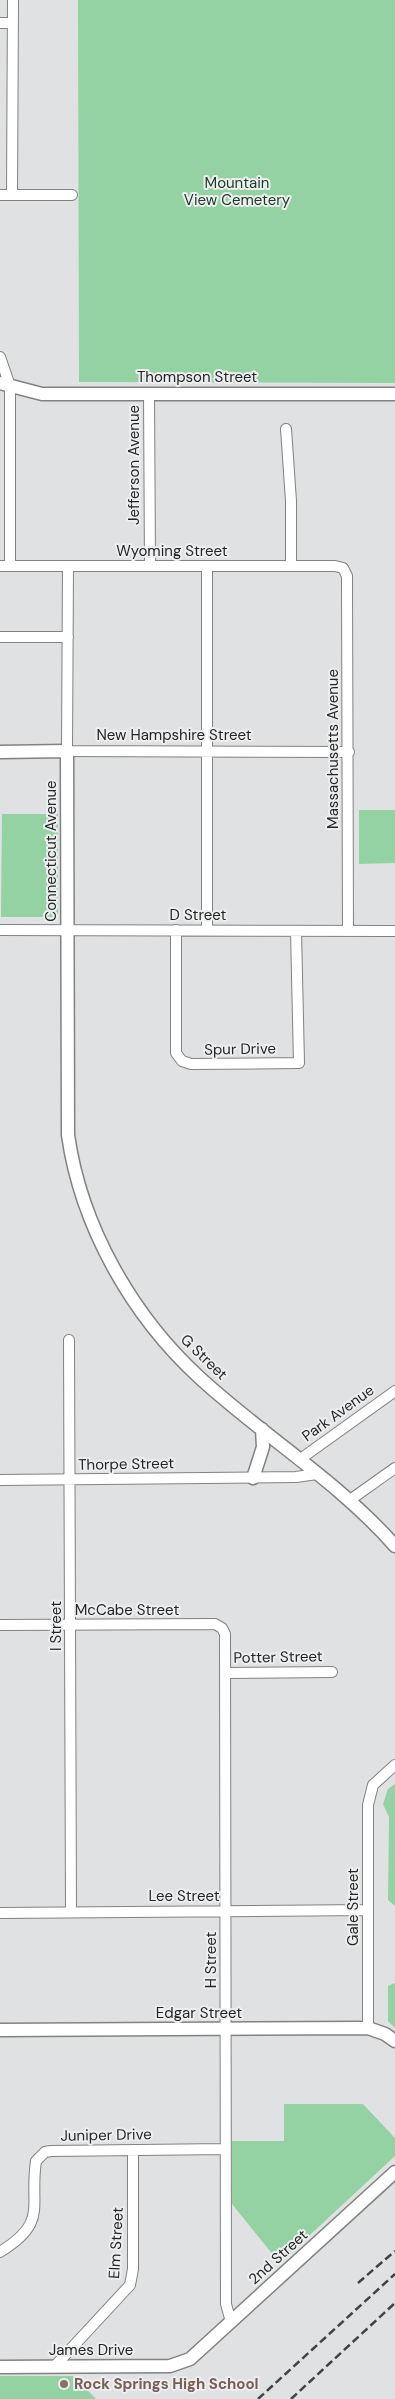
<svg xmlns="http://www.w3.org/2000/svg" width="395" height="2399" font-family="'DM Sans',sans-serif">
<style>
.green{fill:#94d2a4}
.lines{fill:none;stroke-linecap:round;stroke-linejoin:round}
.minor-casing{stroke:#818282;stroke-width:12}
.tertiary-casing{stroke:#818282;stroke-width:15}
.minor{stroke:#fff;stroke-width:10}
.tertiary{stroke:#fff;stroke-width:12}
.rail{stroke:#424242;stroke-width:2.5;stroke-dasharray:8 4;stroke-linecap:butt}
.education-dot{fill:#8d6e63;stroke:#edeeef;stroke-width:2}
.labels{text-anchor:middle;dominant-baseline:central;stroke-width:4;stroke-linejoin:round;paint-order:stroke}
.park-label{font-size:15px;fill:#183b23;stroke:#edeeef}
.street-label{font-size:15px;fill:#252525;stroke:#edeeef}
.education-label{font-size:15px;font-weight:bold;fill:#785e54;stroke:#edeeef;text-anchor:start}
</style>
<rect width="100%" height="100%" fill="#e0e1e2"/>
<!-- green -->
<path class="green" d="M78 0H395V383L79 382Z
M359 810H395V863L359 864Z
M2 814H58V917H1Z
M395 1784V1906L388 1900 389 1817 383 1804 388 1789Z
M395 1983V2028L388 2021V1986Z
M284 2104H363L395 2138V2156L284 2259 274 2256 232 2204V2141H284Z
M0 2376H74L96 2399H0Z"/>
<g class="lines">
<defs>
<path id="minor" d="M0 23H13
M0 195H72
M12 195 13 0
M0 357 10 386V566
M149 394 150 566
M286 429 291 501V566
M0 566H335L343 568 347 576 348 931
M68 566 67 751 349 752
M0 637H68
M0 930 395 931
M176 930V1053L182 1061 191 1064 299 1063 296 931
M207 930V567
M69 1340 71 1912
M299 1460 395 1391
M0 1480 296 1477 317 1474
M350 1500 395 1468
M0 1625 215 1624 222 1628 225 1634 226 2304 231 2322
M225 1673 332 1672
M0 1913 368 1910
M368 2028V1805L373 1785 395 1765
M0 2252C49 2222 29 2207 36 2161L45 2152 51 2151 226 2149
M54 2367 130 2285 133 2269V2150"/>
<path id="tertiary" d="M0 383 42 394H395
M0 752 67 751 68 1135C81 1226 132 1316 200 1378 263 1436 338 1481 395 1546
M253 1478 263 1447 262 1429
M0 2030 368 2028 385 2034 395 2041
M0 2367 170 2366 190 2359 395 2172"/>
</defs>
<!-- minor casing -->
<use href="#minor" class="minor-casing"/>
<!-- tertiary casing -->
<use href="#tertiary" class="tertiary-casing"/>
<!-- minor -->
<use href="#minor" class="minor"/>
<!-- tertiary -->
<use href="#tertiary" class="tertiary"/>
<!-- rail -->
<path class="rail" d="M358 2283 395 2251
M258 2399 395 2274
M291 2399 395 2303"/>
</g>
<!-- markers -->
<circle class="education-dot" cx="64" cy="2384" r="5"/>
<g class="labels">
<!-- park labels -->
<g class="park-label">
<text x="237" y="183">Mountain<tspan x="237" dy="17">View Cemetery</tspan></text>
</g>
<!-- street labels -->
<g class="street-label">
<text x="197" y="377">Thompson Street</text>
<text transform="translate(134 465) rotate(-90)">Jefferson Avenue</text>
<text x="172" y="551">Wyoming Street</text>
<text x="174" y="735">New Hampshire Street</text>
<text transform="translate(333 749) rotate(-90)">Massachusetts Avenue</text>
<text transform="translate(51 851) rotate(-90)">Connecticut Avenue</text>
<text x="198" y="915">D Street</text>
<text transform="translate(240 1049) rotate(-1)">Spur Drive</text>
<text transform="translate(204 1357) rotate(44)">G Street</text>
<text transform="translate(338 1413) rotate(-36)">Park Avenue</text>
<text transform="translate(126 1464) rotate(-1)">Thorpe Street</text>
<text x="127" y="1610">McCabe Street</text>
<text transform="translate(56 1626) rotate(-90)">I Street</text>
<text transform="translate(278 1657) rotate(-1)">Potter Street</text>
<text x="184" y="1896">Lee Street</text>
<text transform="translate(353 1907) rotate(-90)">Gale Street</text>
<text transform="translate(211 1960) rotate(-90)">H Street</text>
<text x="199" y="2013">Edgar Street</text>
<text transform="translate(106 2135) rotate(-1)">Juniper Drive</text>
<text transform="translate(116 2243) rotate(-87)">Elm Street</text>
<text transform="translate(278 2257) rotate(-42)">2nd Street</text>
<text x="91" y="2350">James Drive</text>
</g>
<!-- education labels -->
<g class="education-label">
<text x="74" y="2384">Rock Springs High School</text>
</g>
</g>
</svg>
